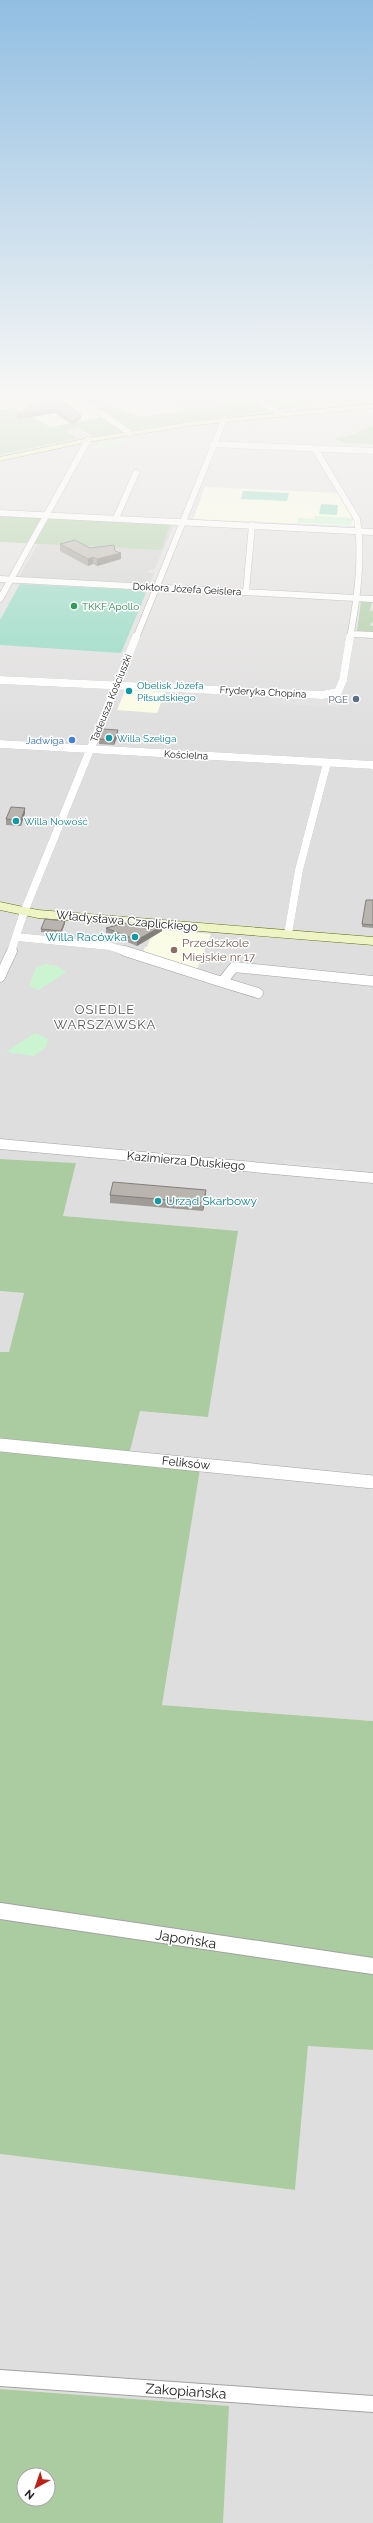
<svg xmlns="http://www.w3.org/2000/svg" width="373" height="2523" font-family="Raleway,sans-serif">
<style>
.residential{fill:#dfdede}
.education{fill:#fbfce5}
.religious{fill:#cfcfcf}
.forest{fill:#abcba1;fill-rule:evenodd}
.park{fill:#cbf5d1}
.pitch{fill:#8fd7c0}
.parking{fill:#e1e1e1}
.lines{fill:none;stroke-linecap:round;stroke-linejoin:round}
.street-far4-casing{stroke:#a2a2a2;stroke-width:7}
.street-far3-casing{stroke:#a2a2a2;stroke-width:8}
.street-far2-casing{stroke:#a2a2a2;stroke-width:11}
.street-far1-casing{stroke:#a2a2a2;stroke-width:14}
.street-casing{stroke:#a2a2a2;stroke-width:18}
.secondary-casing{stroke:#5e6f11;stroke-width:1}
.street-far4{stroke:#fff;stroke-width:6}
.street-far3{stroke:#fff;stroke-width:8}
.street-far2{stroke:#fff;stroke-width:10}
.street-far1{stroke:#fff;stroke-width:13}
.street{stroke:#fff;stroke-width:16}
.secondary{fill:#eef4c3;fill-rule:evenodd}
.wall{fill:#9f9b96}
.shaded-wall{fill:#827e7a}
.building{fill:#b9b4ae;stroke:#827e7a}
.leisure-dot{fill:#2e9e5b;stroke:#fff;stroke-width:1.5}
.culture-dot{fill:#0f9aa8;stroke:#fff;stroke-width:1.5}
.service-dot{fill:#5c6f8a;stroke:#fff;stroke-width:1.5}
.shop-dot{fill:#3f7fe0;stroke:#fff;stroke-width:1.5}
.education-dot{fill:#8d6e63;stroke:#fff;stroke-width:1.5}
.labels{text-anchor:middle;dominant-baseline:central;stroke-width:3;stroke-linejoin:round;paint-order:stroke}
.far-street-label{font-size:10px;fill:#212121;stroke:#fff}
.far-leisure-label{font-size:10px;fill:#27864d;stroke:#fff;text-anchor:start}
.far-culture-label{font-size:10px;fill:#0d838f;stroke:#fff;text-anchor:start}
.far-service-label{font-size:10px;fill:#4e5e75;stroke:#fff;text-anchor:end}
.far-shop-label{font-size:10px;fill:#366cbe;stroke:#fff;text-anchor:end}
.street-label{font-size:12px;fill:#212121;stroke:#fff}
.culture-label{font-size:12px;fill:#0d838f;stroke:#fff;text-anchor:end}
.education-label{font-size:12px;fill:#785e54;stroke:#fff;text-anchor:start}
.neighbourhood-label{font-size:13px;letter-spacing:1px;fill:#545454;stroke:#fff}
.near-street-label{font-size:14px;fill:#212121;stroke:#fff}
</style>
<rect width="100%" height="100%" fill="#f0eee8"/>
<!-- residential -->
<path class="residential" d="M351 399 367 412H373V1721L161 1705 201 1463 129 1455 140 1411 63 1216 76 1163 0 1159V455L79 438 64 431 78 428 93 436Z
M0 1291 24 1293 9 1353 0 1352Z
M308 2045 373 2050V2523H223L228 2406 0 2389V2154L295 2190Z"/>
<!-- education -->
<path class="education" d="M0 391H62L99 417 51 427 12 407 0 410Z
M205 487 340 493 356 519V526L193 519Z
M134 689 166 690 157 713 117 710 124 693 130 692Z
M154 929 211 934 197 970 143 952 145 947H147Z"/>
<!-- religious -->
<path class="religious" d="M74 391H236L268 412 198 420 172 403 148 399 99 407Z
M51 522 168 525 174 526 154 570H149L148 573H154L150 583 18 578Z"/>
<!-- forest -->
<path class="forest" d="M211 391H373V401L358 404 351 399 314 403V406L204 419 93 436 78 428 65 431 79 438 0 455V410L12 407 51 427 107 416 97 408 112 405 140 417 234 405Z
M373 425V444L345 443 334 439 352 435Z
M0 514 171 523 161 550 0 542Z
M361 601H372L370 611H373V622L369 625 373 626V633L357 631Z
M0 1159 76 1163 63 1216 238 1231 208 1417 140 1411 129 1455 201 1463 162 1705 373 1721V2050L308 2046 295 2190 0 2154V1352H9L24 1293 0 1291Z
M0 2389 229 2406 223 2523H0ZM24 2475H48V2499H24Z"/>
<!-- park -->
<path class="park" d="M128 437C123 448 101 451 91 446Z
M315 516 353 518 351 525 297 523 298 518 314 519Z
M45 964 57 966 66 972 39 990 29 986 36 968Z
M35 1033 48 1039 46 1047 34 1056 6 1052Z"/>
<!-- pitch -->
<path class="pitch" d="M243 491 289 493 287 501 241 499Z
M321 504 338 505 337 515 319 514Z
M20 584 140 590 146 593 121 653 0 645V620Z"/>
<!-- parking -->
<path class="parking" d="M270 695 338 699 343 704 339 707 274 704 269 701Z
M284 1160 340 1165 344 1171 283 1166Z"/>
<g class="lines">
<defs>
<path id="street-far4" d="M68 391 130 433
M244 391 280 414
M213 444 373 451
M315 449 357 519C363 557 357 600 350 638
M0 513 373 532
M116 518 136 473
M0 579 373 599
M246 592 252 525
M0 599 88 440
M352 634 373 635
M136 638 224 420"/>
<path id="street-far3" d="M0 680 322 695 338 692 343 680 350 637
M0 744 373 765
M288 934 299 870 327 763
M17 937 109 946 128 952
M11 952 24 912 136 637"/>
<path id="street-far2" d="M125 951 222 982 234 967 373 981
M0 977 12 951
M222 982 258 993
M0 1144 373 1178"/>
<path id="street-far1" d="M0 1445 373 1482"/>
<path id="street" d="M0 1911 373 1966
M0 2378 373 2404"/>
<path id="secondary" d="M373 404V408L196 425 88 442 0 461V457L88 438 196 421Z
M0 902 38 910 373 937V945L38 918 0 910Z"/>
</defs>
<!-- street-far4 casing -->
<use href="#street-far4" class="street-far4-casing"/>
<!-- street-far3 casing -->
<use href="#street-far3" class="street-far3-casing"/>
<!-- street-far2 casing -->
<use href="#street-far2" class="street-far2-casing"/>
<!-- street-far1 casing -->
<use href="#street-far1" class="street-far1-casing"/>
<!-- street casing -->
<use href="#street" class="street-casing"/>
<!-- secondary casing -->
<use href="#secondary" class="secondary-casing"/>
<!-- street-far4 -->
<use href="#street-far4" class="street-far4"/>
<!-- street-far3 -->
<use href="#street-far3" class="street-far3"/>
<!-- street-far2 -->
<use href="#street-far2" class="street-far2"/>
<!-- street-far1 -->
<use href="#street-far1" class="street-far1"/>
<!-- street -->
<use href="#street" class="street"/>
<!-- secondary -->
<use href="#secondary" class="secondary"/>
</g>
<!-- wall -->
<path class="wall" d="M89 391H170V394L121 392 96 396Z
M44 398 81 415V419L72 425 55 413 18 419 17 415Z
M60 544 115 551 121 553V559L97 566 93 564 88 566 60 551Z
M118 735 114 745 99 744V739Z
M25 813 21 826 6 825V819Z
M373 900V928L362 927V924Z
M65 923 61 934 41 932V929Z
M162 926V931L137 946 106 933V928Z
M110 1195 206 1199 203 1211 110 1203Z"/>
<!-- shaded-wall -->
<path class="shaded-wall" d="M95 391H121V392L96 396Z
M55 409V413L18 419 17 415Z
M81 415V419L72 425V421Z
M121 553V559L97 566V559Z
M93 557V564L88 566V559Z
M118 730V735L114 745V740Z
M25 808V813L21 826V820Z
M65 921V923L61 934V931Z
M162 926V931L137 946V940Z
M206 1190V1199L203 1211V1203Z"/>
<!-- building -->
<path class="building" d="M57 397 81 415 72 421 55 409 17 415 44 398Z
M75 540 90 548 114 545 115 551 121 553 97 559 93 557 88 559 60 544Z
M103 729 118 730 114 740 99 739Z
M11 807 25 808 21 820 6 819Z
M366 900H373V925L362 924Z
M45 919 65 921 61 931 41 929Z
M126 923 162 926 137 940 106 928Z
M113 1182 206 1190 203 1203 110 1195Z"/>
<!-- sky -->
<linearGradient id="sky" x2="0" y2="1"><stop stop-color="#91bee2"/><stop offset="0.53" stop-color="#f8f7f5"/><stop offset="1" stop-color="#f8f7f5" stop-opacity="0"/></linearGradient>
<rect width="373" height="744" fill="url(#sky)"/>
<!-- markers -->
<circle class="leisure-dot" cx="74" cy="606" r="4"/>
<g class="culture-dot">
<circle cx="129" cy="691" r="4"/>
<circle cx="109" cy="738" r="4"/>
<circle cx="16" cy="821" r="4"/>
<circle cx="135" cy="937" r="4"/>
<circle cx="158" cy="1201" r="4"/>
</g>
<circle class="service-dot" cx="356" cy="699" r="4"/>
<circle class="shop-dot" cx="72" cy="740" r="4"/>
<circle class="education-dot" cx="174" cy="950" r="4"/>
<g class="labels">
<!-- far-street labels -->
<g class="far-street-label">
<text transform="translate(187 589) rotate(3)">Doktora Józefa Geislera</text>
<text transform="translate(263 692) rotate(3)">Fryderyka Chopina</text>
<text transform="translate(111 698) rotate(-68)">Tadeusza Kościuszki</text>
<text transform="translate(186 755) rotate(3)">Kościelna</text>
</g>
<!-- far-leisure labels -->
<g class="far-leisure-label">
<text x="82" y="606">TKKF Apollo</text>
</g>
<!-- far-culture labels -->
<g class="far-culture-label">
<text x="137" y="685">Obelisk Józefa<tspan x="137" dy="12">Piłsudskiego</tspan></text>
<text x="117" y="738">Willa Szeliga</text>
<text x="24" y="821">Willa Nowość</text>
</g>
<!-- far-service labels -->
<g class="far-service-label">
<text x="348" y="699">PGE</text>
</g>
<!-- far-shop labels -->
<g class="far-shop-label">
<text x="64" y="740">Jadwiga</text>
</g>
<!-- street labels -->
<g class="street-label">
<text transform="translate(127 921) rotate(5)">Władysława Czaplickiego</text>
<text transform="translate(186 1161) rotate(5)">Kazimierza Dłuskiego</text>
<text transform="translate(186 1463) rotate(6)">Feliksów</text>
</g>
<!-- culture labels -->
<g class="culture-label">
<text x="127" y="937">Willa Racówka</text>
<text x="166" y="1201" text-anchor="start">Urząd Skarbowy</text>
</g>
<!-- education labels -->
<g class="education-label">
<text x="182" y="943">Przedszkole<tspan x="182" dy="14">Miejskie nr 17</tspan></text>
</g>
<!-- neighbourhood labels -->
<g class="neighbourhood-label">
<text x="105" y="1009">OSIEDLE<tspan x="105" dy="15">WARSZAWSKA</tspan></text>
</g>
<!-- near-street labels -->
<g class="near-street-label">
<text transform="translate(186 1939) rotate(9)">Japońska</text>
<text transform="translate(186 2391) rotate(4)">Zakopiańska</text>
</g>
</g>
<!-- north arrow -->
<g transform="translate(36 2487) rotate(220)"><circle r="19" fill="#ffffff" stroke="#a6a6a6"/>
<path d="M0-3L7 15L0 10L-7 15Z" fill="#bd2015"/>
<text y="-6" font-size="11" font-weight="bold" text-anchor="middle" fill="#212121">N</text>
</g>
</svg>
